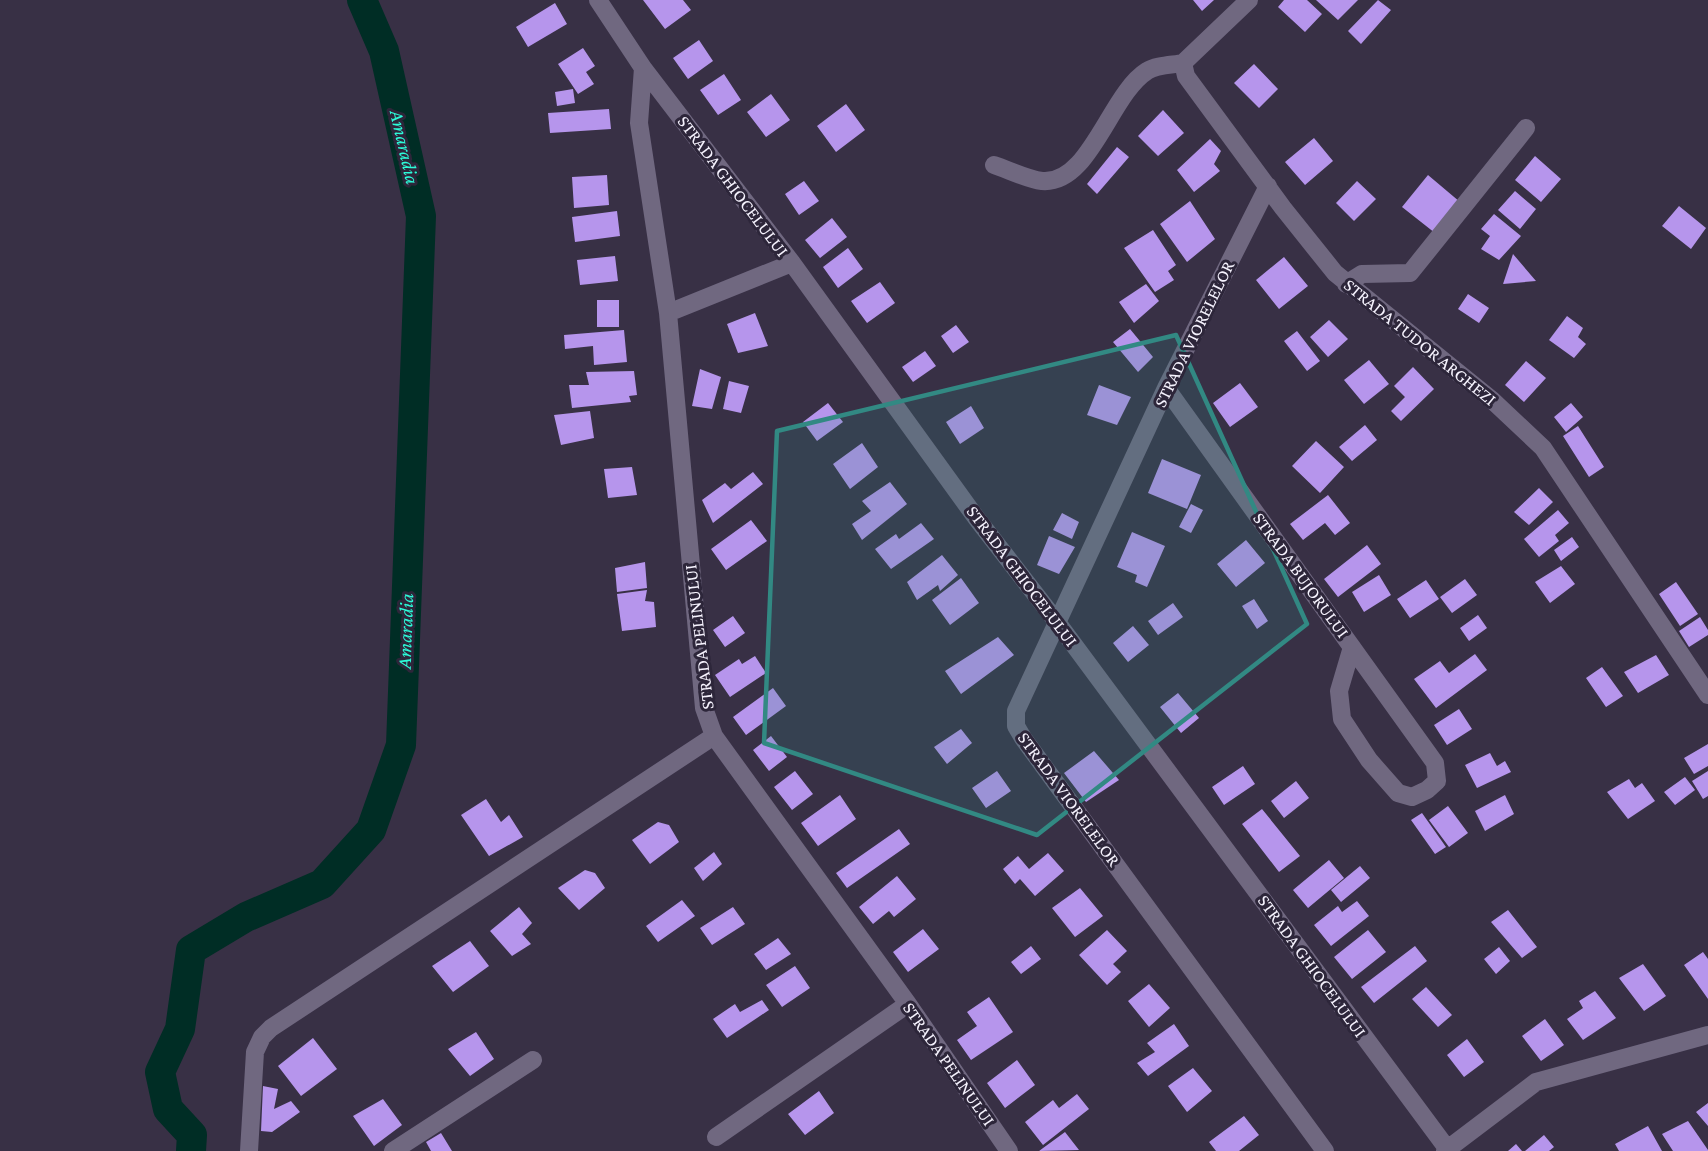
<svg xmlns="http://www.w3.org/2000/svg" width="1708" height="1151" font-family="'Crimson Pro',serif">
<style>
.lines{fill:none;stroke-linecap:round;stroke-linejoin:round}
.river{stroke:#002d25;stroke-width:30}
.building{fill:#b695ec}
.minor{stroke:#706880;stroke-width:18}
.marked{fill:#328983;fill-opacity:0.2;stroke:#328983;stroke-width:4.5;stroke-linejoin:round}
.labels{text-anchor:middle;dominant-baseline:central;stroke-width:6;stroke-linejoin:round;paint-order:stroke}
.street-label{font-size:18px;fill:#f5f2fd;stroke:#2d263a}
.water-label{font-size:20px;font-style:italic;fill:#2cfad8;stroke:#2d263a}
</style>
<rect width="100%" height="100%" fill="#383045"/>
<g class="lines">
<!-- river -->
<path class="river" d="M191 1151 192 1135 168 1109 160 1072 180 1029 191 950 246 917 322 884 371 830 401 745 421 216 384 51 362 0"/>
</g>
<!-- building -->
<path class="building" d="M643 0H683L691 10 665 29Z
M1193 0H1214L1202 11Z
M1284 0H1307L1322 14 1305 32 1278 7Z
M1316 0H1358L1338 20Z
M1378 0 1391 10 1361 44 1348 31Z
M555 3 567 24 528 47 516 27Z
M699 40 713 61 688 79 673 58Z
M583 48 595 66 586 72 594 84 578 94 558 64Z
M1254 64 1278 89 1259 108 1234 83Z
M724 74 741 100 718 115 700 90Z
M573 89 575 103 557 106 555 92Z
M771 94 790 120 766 137 747 112Z
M846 104 865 130 836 152 817 126Z
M609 109 611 129 550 133 548 113Z
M1163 110 1184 133 1158 156 1138 136Z
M1314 138 1333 161 1305 185 1285 162Z
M1210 139 1221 151 1214 164 1220 171 1194 192 1177 170Z
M1117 147 1129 157 1097 194 1087 184Z
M1535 156 1561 179 1541 202 1515 180Z
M607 175 609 205 574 208 572 177Z
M1428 175 1460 202 1435 233 1402 207Z
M804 181 819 201 799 215 785 194Z
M1357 181 1376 199 1354 221 1336 203Z
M1515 191 1536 209 1520 229 1498 210Z
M1190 201 1215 239 1187 262 1160 224Z
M1679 206 1706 228 1691 249 1662 226Z
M617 211 620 236 575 242 572 217Z
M1494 214 1521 236 1499 260 1481 249 1490 236 1481 229Z
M832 218 847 237 820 258 805 240Z
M1153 230 1176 265 1168 271 1174 280 1155 292 1124 248Z
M848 248 863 269 838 288 823 267Z
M1513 254 1536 281 1503 284Z
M615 256 618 281 580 285 577 260Z
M1284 257 1308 286 1279 309 1256 280Z
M880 282 895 303 867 323 851 301Z
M1146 284 1159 301 1134 323 1119 302Z
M1468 294 1489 308 1479 323 1458 309Z
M597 300H619V327H597Z
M755 313 768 346 738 353 727 324Z
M1567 316 1583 328 1578 337 1586 344 1574 358 1549 340Z
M1329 320 1348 339 1328 357 1310 337Z
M956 325 969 342 953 353 941 336Z
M1130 329 1153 357 1138 372 1113 342Z
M624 330 627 362 594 365 593 346 565 349 564 335Z
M1297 331 1320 361 1307 371 1284 341Z
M925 351 936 366 913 382 902 367Z
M1369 360 1389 384 1364 404 1344 380Z
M1526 361 1546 378 1524 402 1505 385Z
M1413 367 1434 389 1401 421 1391 411 1405 397 1394 386Z
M700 369 721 377 712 409 692 406Z
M634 371 637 395 629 396 631 402 572 408 569 385H589L586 372Z
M729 381 749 386 741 413 723 409Z
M1240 383 1258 407 1230 427 1213 403Z
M1099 385 1131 397 1117 425 1087 415Z
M828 403 843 422 817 441 803 422Z
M1571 403 1583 417 1566 432 1554 417Z
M971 406 984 428 960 444 946 422Z
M590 411 594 438 561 445 554 415Z
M1365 425 1377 440 1352 461 1339 447Z
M1578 426 1604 467 1589 477 1563 436Z
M1316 441 1344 467 1320 493 1292 466Z
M862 443 878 467 850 489 833 464Z
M1162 459 1201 475 1187 509 1148 493Z
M632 467 637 495 608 498 604 469Z
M753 472 763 484 713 523 702 500 725 483 731 489Z
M890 482 907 504 862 540 852 524 871 511 862 501Z
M1539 488 1553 502 1529 525 1514 512Z
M1328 495 1350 523 1335 535 1325 523 1303 540 1290 524Z
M1191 504 1203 510 1191 533 1179 527Z
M1558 510 1569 523 1555 535 1559 541 1539 557 1524 539Z
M1062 513 1079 522 1072 539 1053 530Z
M751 520 767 541 726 570 711 549Z
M921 523 934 539 891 569 875 549 896 534 899 539Z
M1132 532 1165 546 1147 587 1135 582 1137 575 1117 567Z
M1049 536 1075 547 1059 574 1037 565Z
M1572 537 1579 547 1561 561 1554 550Z
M1246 540 1265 563 1236 587 1217 564Z
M1367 545 1381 564 1338 597 1324 579Z
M942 555 958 575 940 591 938 585 917 600 907 582Z
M645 562 647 588 617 592 615 568Z
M1561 566 1575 584 1550 603 1535 582Z
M1379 575 1391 595 1364 612 1352 592Z
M961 578 979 603 950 625 932 600Z
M1465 579 1477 595 1452 613 1440 597Z
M1426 580 1439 599 1410 618 1397 599Z
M1676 582 1698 614 1680 626 1659 594Z
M647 590 645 601 654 602 656 627 622 631 617 594Z
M1254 599 1268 621 1257 629 1242 606Z
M1173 603 1183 617 1158 635 1148 621Z
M1478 615 1487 628 1469 641 1460 628Z
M733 616 745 633 725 647 713 630Z
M1700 617 1708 630V635L1689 647 1679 631Z
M1133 626 1149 645 1128 662 1113 643Z
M998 637 1014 655 961 694 945 671Z
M1475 654 1487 670 1436 708 1414 679 1440 661 1449 673Z
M1656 655 1669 675 1638 693 1624 672Z
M755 656 766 673 730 697 715 675 739 659 742 664Z
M1602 667 1623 696 1606 707 1586 678Z
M773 688 786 706 746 735 733 717Z
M1178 693 1199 718 1181 733 1160 707Z
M1459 709 1472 729 1447 745 1434 725Z
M961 729 972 743 947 764 934 747Z
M771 736 787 757 769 771 753 750Z
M1708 744V766L1694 774 1684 758Z
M1094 751 1119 780 1086 802 1064 773Z
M1490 753 1497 766 1505 761 1511 772 1477 788 1465 765Z
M1243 766 1255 784 1224 805 1212 787Z
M795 771 813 794 792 810 774 787Z
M997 771 1011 791 986 808 972 788Z
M1708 771V796L1703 799 1692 781Z
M1685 777 1695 790 1675 805 1664 792Z
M1629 779 1635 788 1642 783 1655 801 1628 819 1607 792Z
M1296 781 1309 798 1284 818 1271 801Z
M840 795 856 819 818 846 801 823Z
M1505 795 1514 814 1485 831 1475 811Z
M486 799 501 822 509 815 523 837 489 856 461 815Z
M1448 806 1468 833 1449 847 1429 820Z
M1262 809 1300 856 1279 872 1242 824Z
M1422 813 1446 847 1435 854 1411 820Z
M658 822 669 825 679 842 650 864 632 840Z
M899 829 910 844 847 888 836 873Z
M714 852 722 864 703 881 694 868Z
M1048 853 1064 871 1035 896 1020 879 1015 884 1003 869 1018 856 1029 869Z
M1329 860 1344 878 1308 908 1293 890Z
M1360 866 1370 878 1341 902 1331 890Z
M585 870 595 873 605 888 579 910 558 888Z
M897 876 916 899 894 917 889 911 873 924 859 907Z
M1080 888 1103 916 1075 937 1052 908Z
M682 900 695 916 658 942 646 926Z
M1357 901 1369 916 1331 946 1314 925 1338 906 1342 912Z
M519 907 532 923 522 934 531 944 512 956 490 931Z
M733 907 745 924 712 945 700 928Z
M1508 910 1537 947 1522 958 1491 922Z
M923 929 939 949 908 972 893 952Z
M1107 930 1127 951 1113 964 1121 972 1107 985 1079 955Z
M1368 930 1386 952 1352 979 1334 957Z
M778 938 791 954 766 970 754 954Z
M470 941 489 966 453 992 432 966Z
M1031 946 1041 959 1021 974 1011 962Z
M1415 946 1427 961 1374 1003 1361 987Z
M1499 947 1510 961 1496 974 1484 959Z
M1703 952 1708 959V999L1684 965Z
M1643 964 1666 996 1644 1011 1619 978Z
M795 966 810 988 782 1007 766 985Z
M1149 984 1170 1008 1149 1027 1128 1001Z
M1426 987 1452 1015 1438 1027 1412 999Z
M1595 991 1616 1018 1583 1040 1567 1019 1583 1008 1579 1001Z
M989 997 1013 1032 971 1060 957 1040 977 1026 967 1012Z
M762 1000 769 1010 727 1038 713 1019 735 1004 740 1012Z
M1545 1019 1564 1045 1541 1061 1522 1036Z
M1174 1024 1189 1046 1148 1076 1137 1063 1155 1052 1147 1043Z
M476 1032 494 1059 470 1076 448 1049Z
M313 1038 337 1069 301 1096 278 1066Z
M1467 1039 1484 1062 1464 1077 1447 1055Z
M1017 1060 1035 1085 1005 1108 987 1083Z
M1193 1068 1212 1091 1187 1112 1168 1086Z
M263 1086 278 1089 274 1109 291 1101 300 1112 272 1132 261 1131Z
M819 1091 834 1113 805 1135 788 1114Z
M1077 1094 1089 1109 1043 1145 1025 1122 1053 1100 1059 1108Z
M383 1099 402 1125 374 1146 353 1116Z
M1708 1103V1126L1696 1112Z
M1244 1116 1259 1135 1239 1151H1216L1209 1142Z
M1688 1121 1708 1150V1151H1673L1662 1134Z
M1648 1126 1662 1151H1619L1615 1144Z
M1065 1132 1079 1150 1039 1151Z
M441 1133 452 1151H431L426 1142Z
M1544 1135 1554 1147 1549 1151H1525Z
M1516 1144 1522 1151H1508Z"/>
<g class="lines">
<!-- minor -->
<path class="minor" d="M598 0 643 68 792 263 977 519 1057 622 1449 1151
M1249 0 1183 63 1186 76 1283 208 1335 273 1492 400 1543 448 1708 695
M643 68 639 123 668 313 704 708 714 736 908 1004 1009 1151
M994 165C1009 170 1027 179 1042 181 1090 185 1110 94 1147 71 1156 65 1173 65 1183 63
M1268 186 1166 388 1016 711V726L1023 738 1325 1151
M1346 284 1362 274 1410 273 1526 128
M668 313 792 263
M1166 388 1435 763 1437 781 1427 790 1412 797 1398 793 1369 760 1342 719 1339 691 1352 647
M716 1137 908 1004
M249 1151 255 1052 262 1037 271 1028 714 736
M393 1151 533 1060
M1445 1151 1536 1082 1708 1035"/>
</g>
<!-- marked area -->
<path class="marked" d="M1176 335 1307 624 1037 835 764 743 777 431Z"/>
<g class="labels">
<!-- street labels -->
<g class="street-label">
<text transform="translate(733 186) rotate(53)">STRADA GHIOCELULUI</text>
<text transform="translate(1194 334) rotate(-64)">STRADA VIORELELOR</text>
<text transform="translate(1420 342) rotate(39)">STRADA TUDOR ARGHEZI</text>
<text transform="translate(1301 575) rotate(54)">STRADA BUJORULUI</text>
<text transform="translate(1022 576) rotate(53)">STRADA GHIOCELULUI</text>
<text transform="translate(699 637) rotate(-97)">STRADA PELINULUI</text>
<text transform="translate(1069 799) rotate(54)">STRADA VIORELELOR</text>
<text transform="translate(1312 966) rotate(54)">STRADA GHIOCELULUI</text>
<text transform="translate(949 1064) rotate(55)">STRADA PELINULUI</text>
</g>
<!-- water labels -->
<g class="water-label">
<text transform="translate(405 147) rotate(77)">Amaradia</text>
<text transform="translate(405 631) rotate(-88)">Amaradia</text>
</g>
</g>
</svg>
